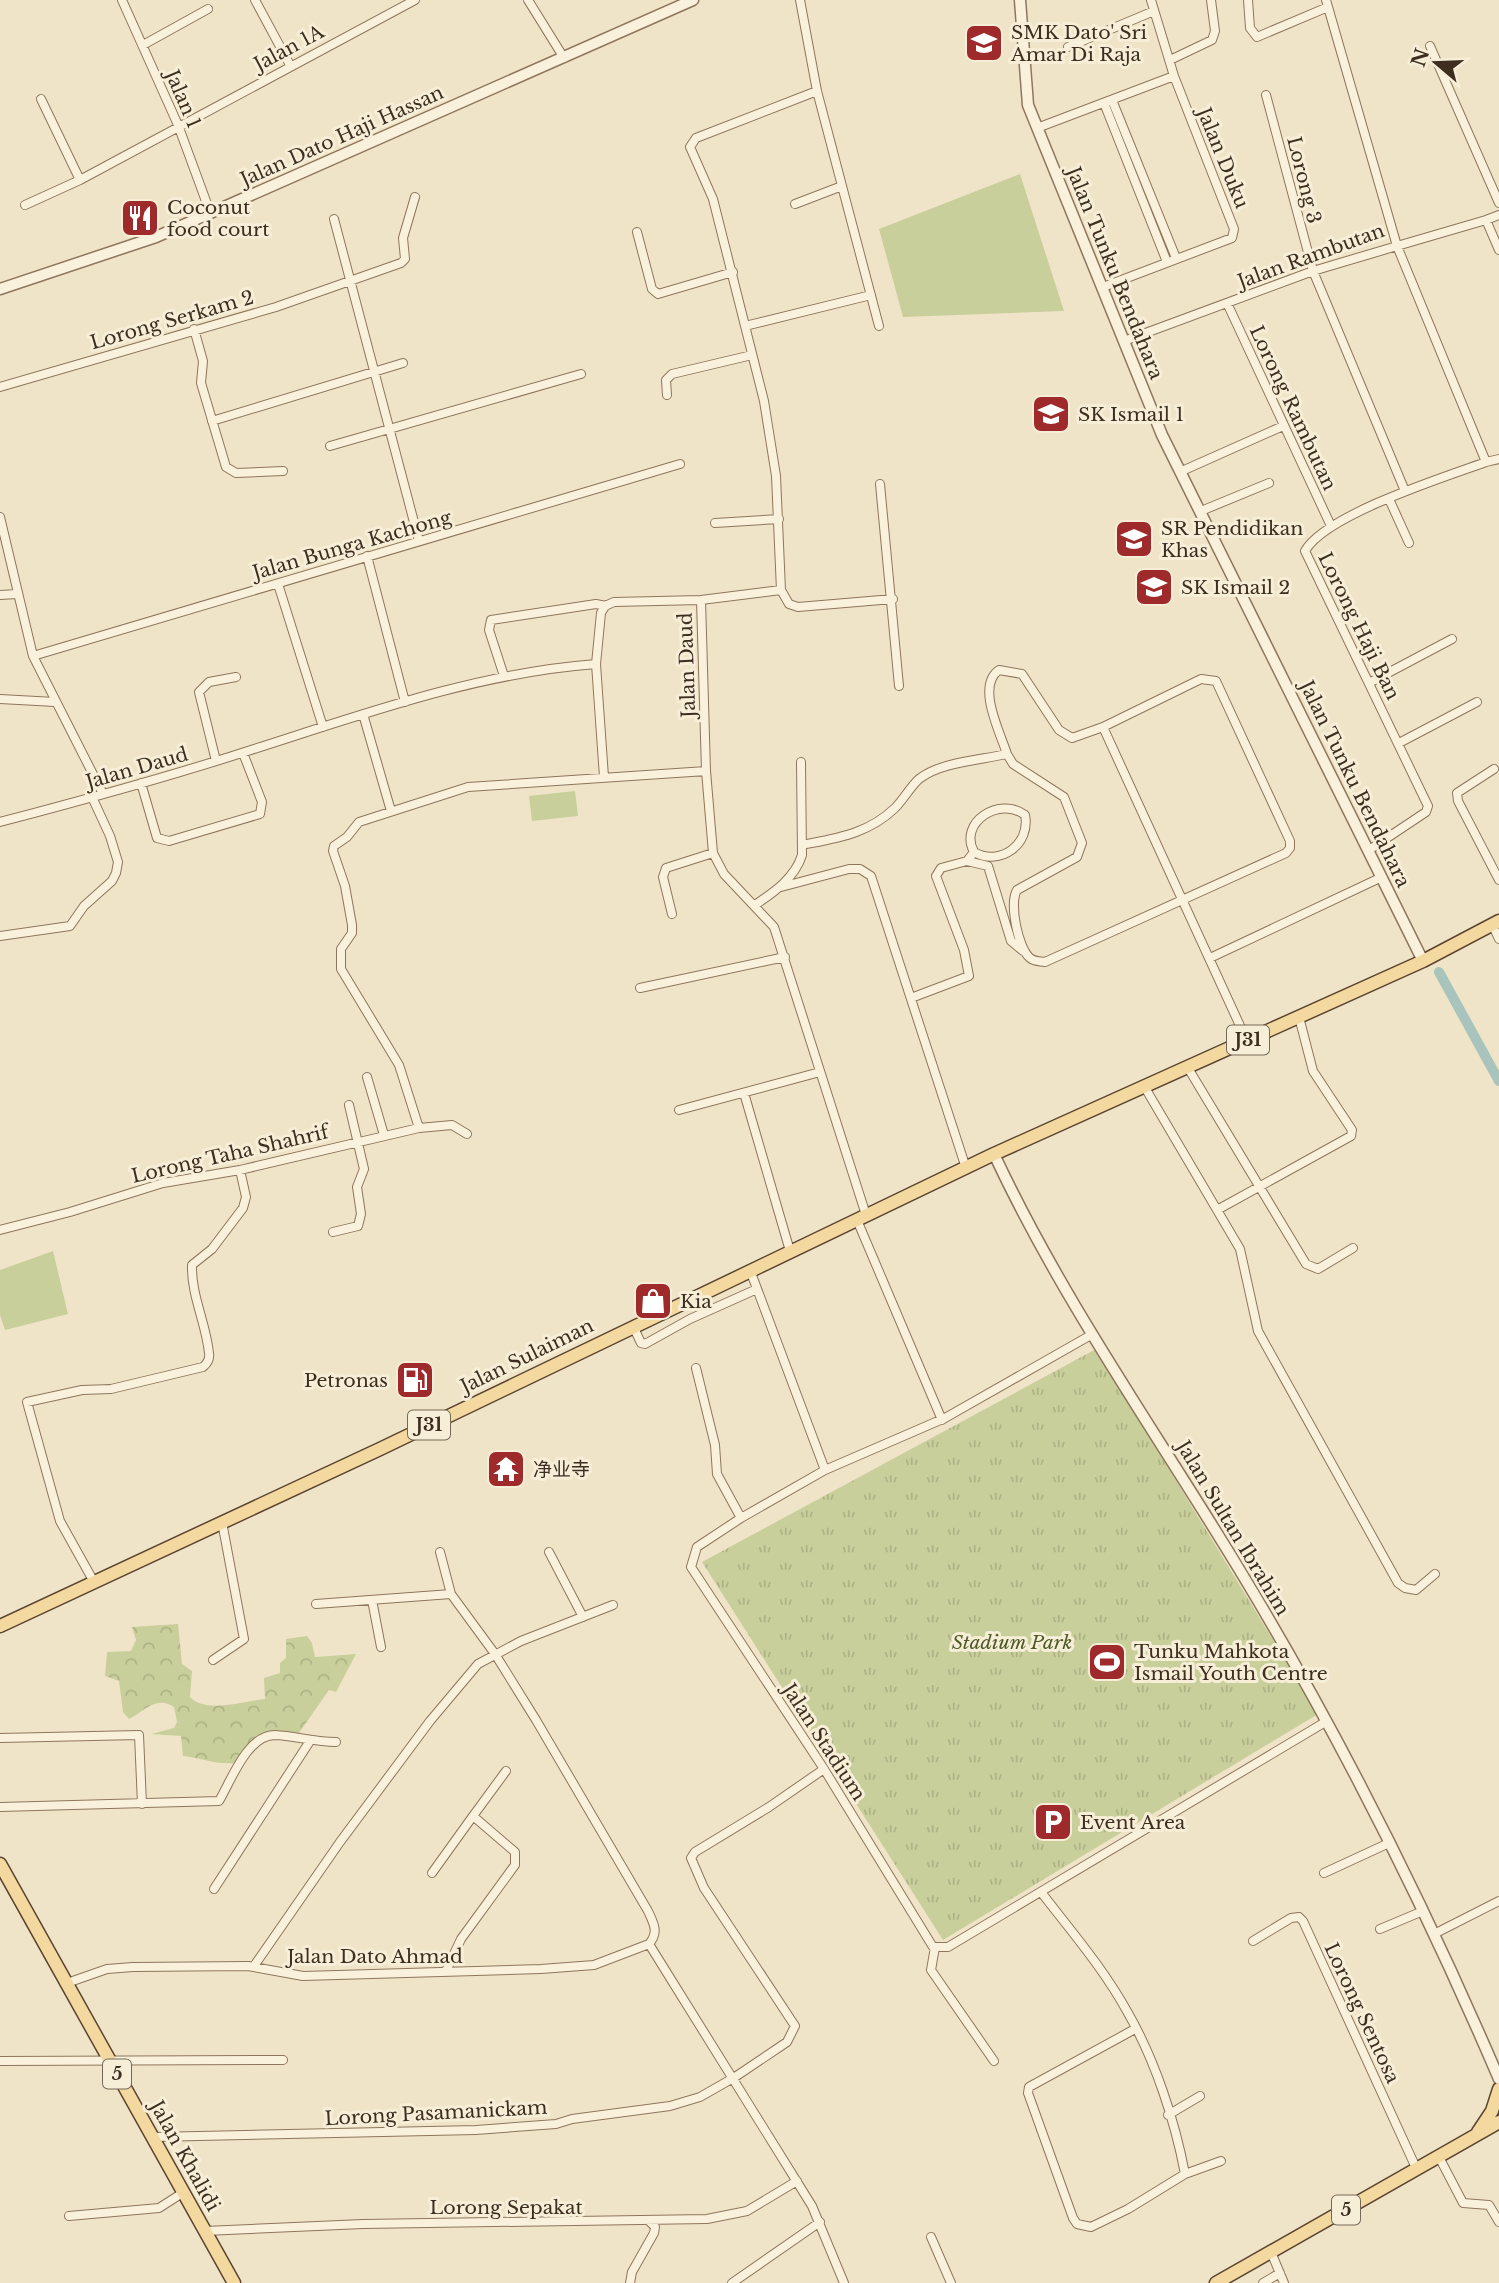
<svg xmlns="http://www.w3.org/2000/svg" width="1499" height="2283" font-family="'Libre Baskerville','Noto Sans SC',serif">
<style>
.grass{fill:#c9cf9b}
.forest{fill:url(#forest-crowns)}
.park{fill:url(#park-tufts)}
.lines{fill:none;stroke-linecap:round;stroke-linejoin:round}
.canal{stroke:#a9c4bc;stroke-width:10}
.minor-casing{stroke:#8d765c;stroke-width:10}
.tertiary-casing{stroke:#8d765c;stroke-width:13}
.primary-casing{stroke:#5b4430;stroke-width:15}
.minor{stroke:#faf1dc;stroke-width:8}
.tertiary{stroke:#faf1dc;stroke-width:10}
.primary{stroke:#f3d9a0;stroke-width:12}
.labels{text-anchor:middle;dominant-baseline:central;stroke-width:6;stroke-linejoin:round;paint-order:stroke}
.shield{fill:#f7eed8;stroke:#756857;stroke-width:2}
.shield-label{font-size:18px;font-weight:bold;fill:#3d2e20}
.poi-label{font-size:19px;fill:#3d2e20;stroke:#f7eed8;text-anchor:start}
.street-label{font-size:19px;fill:#3d2e20;stroke:#f7eed8}
.park-label{font-size:19px;font-style:italic;fill:#4d5a26;stroke:#f7eed8}
</style>
<defs>
<pattern id="forest-crowns" width="20" height="18" patternUnits="userSpaceOnUse" patternTransform="scale(1.75)"><rect width="20" height="18" fill="#c9cf9b"/><path d="M2 6a3 3 0 1 1 6 0M12 15a3 3 0 1 1 6 0" fill="none" stroke="#aeb285"/></pattern>
<pattern id="park-tufts" width="24" height="20" patternUnits="userSpaceOnUse" patternTransform="scale(1.75)"><rect width="24" height="20" fill="#c9cf9b"/><path d="M3 7l-1-3M5 7V3M7 7l1-3M15 17l-1-3M17 17v-4M19 17l1-3" fill="none" stroke="#aeb285"/></pattern>
</defs>
<rect width="100%" height="100%" fill="#f0e4c8"/>
<!-- grass -->
<path class="grass" d="M1020 174 1064 311 903 317 879 229Z
M575 791 578 816 532 821 529 796Z
M53 1251 68 1314 5 1330 0 1315V1270Z"/>
<!-- forest -->
<path class="forest" d="M178 1624 182 1664 192 1671 190 1697C205 1714 244 1701 265 1699L264 1678 280 1673V1663L286 1658V1639L307 1636 312 1643 315 1657 356 1654 336 1692 329 1690 299 1733C260 1728 259 1732 235 1763 215 1765 202 1758 183 1756L181 1736 151 1734 174 1728 177 1722 174 1707C155 1695 144 1712 129 1719L123 1712 119 1681 105 1676 107 1652 131 1651 136 1640 132 1627Z"/>
<!-- park -->
<path class="park" d="M1096 1349 1318 1714 943 1940 702 1562Z"/>
<g class="lines">
<!-- canal -->
<path class="canal" d="M1439 972 1499 1081"/>
<defs>
<path id="minor" d="M122 0 178 125 210 212
M255 0 290 65
M528 0 564 58
M1248 0 1250 28 1257 37 1328 7
M143 45 208 9
M1430 46 1499 203
M1068 47 1154 11
M1170 60 1212 40 1215 31 1211 0
M817 91 696 138 690 147 713 199 764 401 776 476 781 590 789 604 798 607 893 599
M1266 95 1313 271 1405 491
M41 99 80 180
M1112 100 1176 258
M1104 103 1167 262
M1037 128 1174 76
M842 186 879 326
M795 204 842 186 817 91 800 0
M25 205 80 180 415 0
M334 219 419 541
M1486 220 1499 215
M637 232 652 289 658 294 733 272
M1103 287 1232 238 1234 229 1174 76 1151 0
M1227 303 1331 526
M745 326 871 295
M194 329 203 361 201 383 226 467 236 473 283 471
M1124 341 1313 271 1397 246 1326 0
M0 387 276 307 401 263 405 259 403 238 415 197
M667 395 666 380 672 374 752 355
M212 421 403 363
M330 446 581 374
M1486 462 1397 246 1486 220 1499 250
M1182 471 1283 426
M880 484 899 686
M1389 499 1409 543
M1201 511 1269 483
M0 517 33 656 103 794
M715 523 779 519
M367 556 405 702
M278 584 323 727
M0 595 17 594
M701 600 781 590
M33 656 680 464
M999 670 1022 674 1059 730 1072 738 1103 727 1201 679 1216 681 1290 841V848L1286 853 1045 962C1040 961 1035 962 1030 958 1018 948 1009 903 1017 890L1077 857 1082 843 1064 797 1013 764 1007 754C1000 732 976 686 999 670Z
M504 676 489 630 491 620 596 604 606 606
M1369 683 1452 639
M0 699 55 702
M363 714 391 811
M1103 727 1247 1041
M1399 743 1477 702
M216 761 199 692 209 682 236 677
M1494 769 1457 793 1458 801 1499 880
M604 777 596 664 601 613 605 606 614 602 701 600 706 771 713 853 724 874 774 927 866 1215
M141 783 157 838 169 841 260 814 262 802 243 753
M0 822C84 800 168 777 251 750 364 714 477 673 596 664
M802 845C837 838 868 834 895 808 904 799 910 787 919 779 940 762 981 760 1007 754
M1369 850 1426 812 1428 806 1305 551C1325 515 1444 477 1486 462L1499 459
M967 861 974 852C958 822 1000 796 1025 815 1031 844 1000 867 974 852
M781 887 849 869H860L871 876 966 1168
M755 905C774 892 795 878 802 855L801 762
M672 914 663 877 666 868 713 853
M1492 924 1499 939
M0 936 70 926 84 906 112 881 116 873 118 862 110 836 92 797
M1210 958 1382 877
M640 988 785 957
M911 998 969 976 964 950 936 876 941 868 967 861 988 866 1011 941 1023 951
M1188 1068 1306 1264 1318 1269 1353 1248
M367 1077 384 1135
M1144 1086 1240 1249 1258 1331 1398 1583 1405 1588 1416 1590 1435 1574
M744 1093 790 1251
M679 1110 820 1072
M419 1128 399 1065 341 969V949L352 933V925L345 886 333 851 334 846 347 837 359 822 468 787 706 771
M1217 1210 1351 1136 1352 1130 1313 1071 1299 1017
M857 1220 942 1420
M0 1230 70 1212 163 1183 240 1170 419 1128 452 1125 467 1134
M333 1232 358 1226 361 1214 357 1187 364 1169 349 1105
M750 1270 825 1470
M633 1326 641 1343 645 1344 690 1319 757 1289
M1091 1335 945 1418 825 1470 741 1518 697 1547 691 1567 824 1769 933 1947H948L1327 1721
M696 1368 715 1445 717 1474 741 1518
M440 1552 451 1594 495 1654 536 1720 648 1911C654 1924 659 1932 649 1944
M549 1552 583 1617
M94 1582 60 1521 27 1402 82 1390 111 1389 203 1367C208 1363 210 1359 209 1353 206 1323 191 1295 192 1265L212 1249 243 1208 246 1197 240 1170
M372 1600 381 1647
M316 1604 451 1594
M213 1660 244 1639 222 1522
M0 1738 139 1735 142 1804
M0 1807 219 1801C231 1781 247 1735 275 1735 295 1736 315 1742 336 1742
M432 1873 473 1816
M1324 1873 1389 1843
M214 1889 310 1741
M1041 1892C1071 1931 1104 1969 1128 2013 1155 2060 1175 2121 1185 2174
M1380 1929 1423 1911
M1434 1934 1499 1901
M1253 1941 1291 1918 1299 1917 1303 1921 1417 2170
M935 1947 931 1970 994 2061
M254 1966 340 1842 430 1721 478 1664 521 1641 613 1605
M446 1971 461 1939 515 1865V1852L473 1816 506 1771
M67 1983 107 1969 133 1967 248 1966 303 1976 541 1969 594 1965 649 1944 812 2206 844 2283
M1135 2029 1029 2087 1028 2093 1073 2218 1077 2224 1091 2227 1128 2209 1185 2174 1221 2161
M0 2061 283 2060
M1168 2115 1200 2096
M153 2137 476 2130 556 2124 572 2119 670 2106 700 2097 735 2077 787 2042 795 2026 704 1888 691 1858 695 1852 769 1807 824 1769
M1439 2157 1463 2203 1489 2205 1499 2222
M69 2216 159 2208 184 2192
M205 2231 363 2224 707 2219 747 2211 797 2181
M931 2237 951 2283
M1271 2252 1284 2283
M630 2283 632 2272 654 2233 655 2227 650 2222
M732 2283 820 2222
M1263 2283 1280 2273"/>
<path id="tertiary" d="M1020 0 1028 105 1162 435 1423 961
M0 289 156 237 693 0
M994 1154C1062 1300 1156 1432 1239 1569 1338 1732 1424 1904 1499 2079"/>
<path id="primary" d="M0 1626 380 1449 994 1154 1423 961 1499 921
M0 1864 234 2283
M1478 2132 1492 2111 1499 2089
M1216 2283 1499 2122"/>
</defs>
<!-- minor casing -->
<use href="#minor" class="minor-casing"/>
<!-- tertiary casing -->
<use href="#tertiary" class="tertiary-casing"/>
<!-- primary casing -->
<use href="#primary" class="primary-casing"/>
<!-- minor -->
<use href="#minor" class="minor"/>
<!-- tertiary -->
<use href="#tertiary" class="tertiary"/>
<!-- primary -->
<use href="#primary" class="primary"/>
</g>
<!-- icons -->
<defs>
<symbol id="school-square" viewBox="-11 -11 22 22"><rect x="-9" y="-9" width="18" height="18" rx="4" fill="#9e2a2b" stroke="#f7eed8"/><path d="M0-5L7-2L0 1L-7-2ZM-4 1L0 2.5L4 1V4Q0 6-4 4Z" fill="#fff"/></symbol>
<symbol id="restaurant-square" viewBox="-11 -11 22 22"><rect x="-9" y="-9" width="18" height="18" rx="4" fill="#9e2a2b" stroke="#f7eed8"/><path d="M-5-6h1v4h1v-4h1v4h1v-4h1v5L-1.5 .5V6h-2V.5L-5-1ZM5-6V6H3V1.5H1.5Q1.5-4 5-6Z" fill="#fff"/></symbol>
<symbol id="shop-square" viewBox="-11 -11 22 22"><rect x="-9" y="-9" width="18" height="18" rx="4" fill="#9e2a2b" stroke="#f7eed8"/><path d="M-5-2.5h2.3a2.7 3.5 0 0 1 5.4 0H5L5.5 6h-11ZM-1.5-2.5h3a1.5 2.3 0 0 0-3 0Z" fill="#fff"/></symbol>
<symbol id="fuel-square" viewBox="-11 -11 22 22"><rect x="-9" y="-9" width="18" height="18" rx="4" fill="#9e2a2b" stroke="#f7eed8"/><path d="M-5.5-6h7V0h2V4h1.3V-2.5L3-4.5l.8-.8L6-3V5H2.5V1h-1V6h-7ZM-4.2-4.7v3.2H.2V-4.7Z" fill="#fff"/></symbol>
<symbol id="temple-square" viewBox="-11 -11 22 22"><rect x="-9" y="-9" width="18" height="18" rx="4" fill="#9e2a2b" stroke="#f7eed8"/><path d="M0-6L5-2H3V0L6.5 2.5H4V6H1.5V3h-3V6H-4V2.5H-6.5L-3 0V-2H-5Z" fill="#fff"/></symbol>
<symbol id="stadium-square" viewBox="-11 -11 22 22"><rect x="-9" y="-9" width="18" height="18" rx="4" fill="#9e2a2b" stroke="#f7eed8"/><path d="M0-5a6.5 5 0 1 0 0 10a6.5 5 0 1 0 0-10ZM-3.5-1.8h7v3.6h-7Z" fill="#fff"/></symbol>
<symbol id="parking-square" viewBox="-11 -11 22 22"><rect x="-9" y="-9" width="18" height="18" rx="4" fill="#9e2a2b" stroke="#f7eed8"/><path d="M-3.5-5.5H1a3.5 3.5 0 0 1 0 7H-1V5.5H-3.5ZM-1-3.4V-.6H.8a1.4 1.4 0 0 0 0-2.8Z" fill="#fff"/></symbol>
</defs>
<g fill-rule="evenodd">
<use href="#school-square" x="962" y="21" width="44" height="44"/>
<use href="#restaurant-square" x="118" y="196" width="44" height="44"/>
<use href="#school-square" x="1029" y="392" width="44" height="44"/>
<use href="#school-square" x="1112" y="517" width="44" height="44"/>
<use href="#school-square" x="1132" y="565" width="44" height="44"/>
<use href="#shop-square" x="631" y="1279" width="44" height="44"/>
<use href="#fuel-square" x="393" y="1358" width="44" height="44"/>
<use href="#temple-square" x="484" y="1447" width="44" height="44"/>
<use href="#stadium-square" x="1085" y="1640" width="44" height="44"/>
<use href="#parking-square" x="1031" y="1800" width="44" height="44"/>
</g>
<g class="labels">
<!-- shield labels -->
<g class="shield">
<rect x="1227" y="1025.5" width="42" height="29" rx="5"/>
<rect x="408" y="1410.5" width="42" height="29" rx="5"/>
<rect x="103" y="2059.5" width="28" height="29" rx="5"/>
<rect x="1332" y="2195.5" width="28" height="29" rx="5"/>
</g>
<g class="shield-label">
<text x="1248" y="1040">J31</text>
<text x="429" y="1425">J31</text>
<text x="117" y="2074">5</text>
<text x="1346" y="2210">5</text>
</g>
<!-- poi labels -->
<g class="poi-label">
<text x="1011" y="32">SMK Dato' Sri<tspan x="1011" dy="22">Amar Di Raja</tspan></text>
<text x="167" y="207">Coconut<tspan x="167" dy="22">food court</tspan></text>
<text x="1078" y="414">SK Ismail 1</text>
<text x="1161" y="528">SR Pendidikan<tspan x="1161" dy="22">Khas</tspan></text>
<text x="1181" y="587">SK Ismail 2</text>
<text x="680" y="1301">Kia</text>
<text x="388" y="1380" text-anchor="end">Petronas</text>
<text x="533" y="1469">净业寺</text>
<text x="1134" y="1651">Tunku Mahkota<tspan x="1134" dy="22">Ismail Youth Centre</tspan></text>
<text x="1080" y="1822">Event Area</text>
</g>
<!-- street labels -->
<g class="street-label">
<text transform="translate(289 48) rotate(-28)">Jalan 1A</text>
<text transform="translate(183 99) rotate(67)">Jalan 1</text>
<text transform="translate(342 136) rotate(-24)">Jalan Dato Haji Hassan</text>
<text transform="translate(1223 158) rotate(68)">Jalan Duku</text>
<text transform="translate(1304 180) rotate(76)">Lorong 3</text>
<text transform="translate(1311 256) rotate(-20)">Jalan Rambutan</text>
<text transform="translate(1115 273) rotate(68)">Jalan Tunku Bendahara</text>
<text transform="translate(172 320) rotate(-16)">Lorong Serkam 2</text>
<text transform="translate(1293 408) rotate(65)">Lorong Rambutan</text>
<text transform="translate(352 545) rotate(-16)">Jalan Bunga Kachong</text>
<text transform="translate(1359 626) rotate(64)">Lorong Haji Ban</text>
<text transform="translate(687 665) rotate(-92)">Jalan Daud</text>
<text transform="translate(137 768) rotate(-16)">Jalan Daud</text>
<text transform="translate(1355 784) rotate(64)">Jalan Tunku Bendahara</text>
<text transform="translate(230 1154) rotate(-13)">Lorong Taha Shahrif</text>
<text transform="translate(527 1356) rotate(-26)">Jalan Sulaiman</text>
<text transform="translate(1233 1528) rotate(59)">Jalan Sultan Ibrahim</text>
<text transform="translate(824 1742) rotate(57)">Jalan Stadium</text>
<text x="375" y="1956">Jalan Dato Ahmad</text>
<text transform="translate(1362 2013) rotate(65)">Lorong Sentosa</text>
<text transform="translate(436 2113) rotate(-3)">Lorong Pasamanickam</text>
<text transform="translate(185 2156) rotate(61)">Jalan Khalidi</text>
<text x="506" y="2207">Lorong Sepakat</text>
</g>
<!-- park labels -->
<g class="park-label">
<text x="1012" y="1642">Stadium Park</text>
</g>
</g>
<!-- north arrow -->
<g transform="translate(1436 63) rotate(289)" stroke="#f7eed8" stroke-width="5" paint-order="stroke">
<path d="M0-5L12 26L0 18L-12 26Z" fill="#3d2e20"/>
<text y="-10" font-size="19" font-weight="bold" text-anchor="middle" fill="#3d2e20">N</text>
</g>
</svg>
